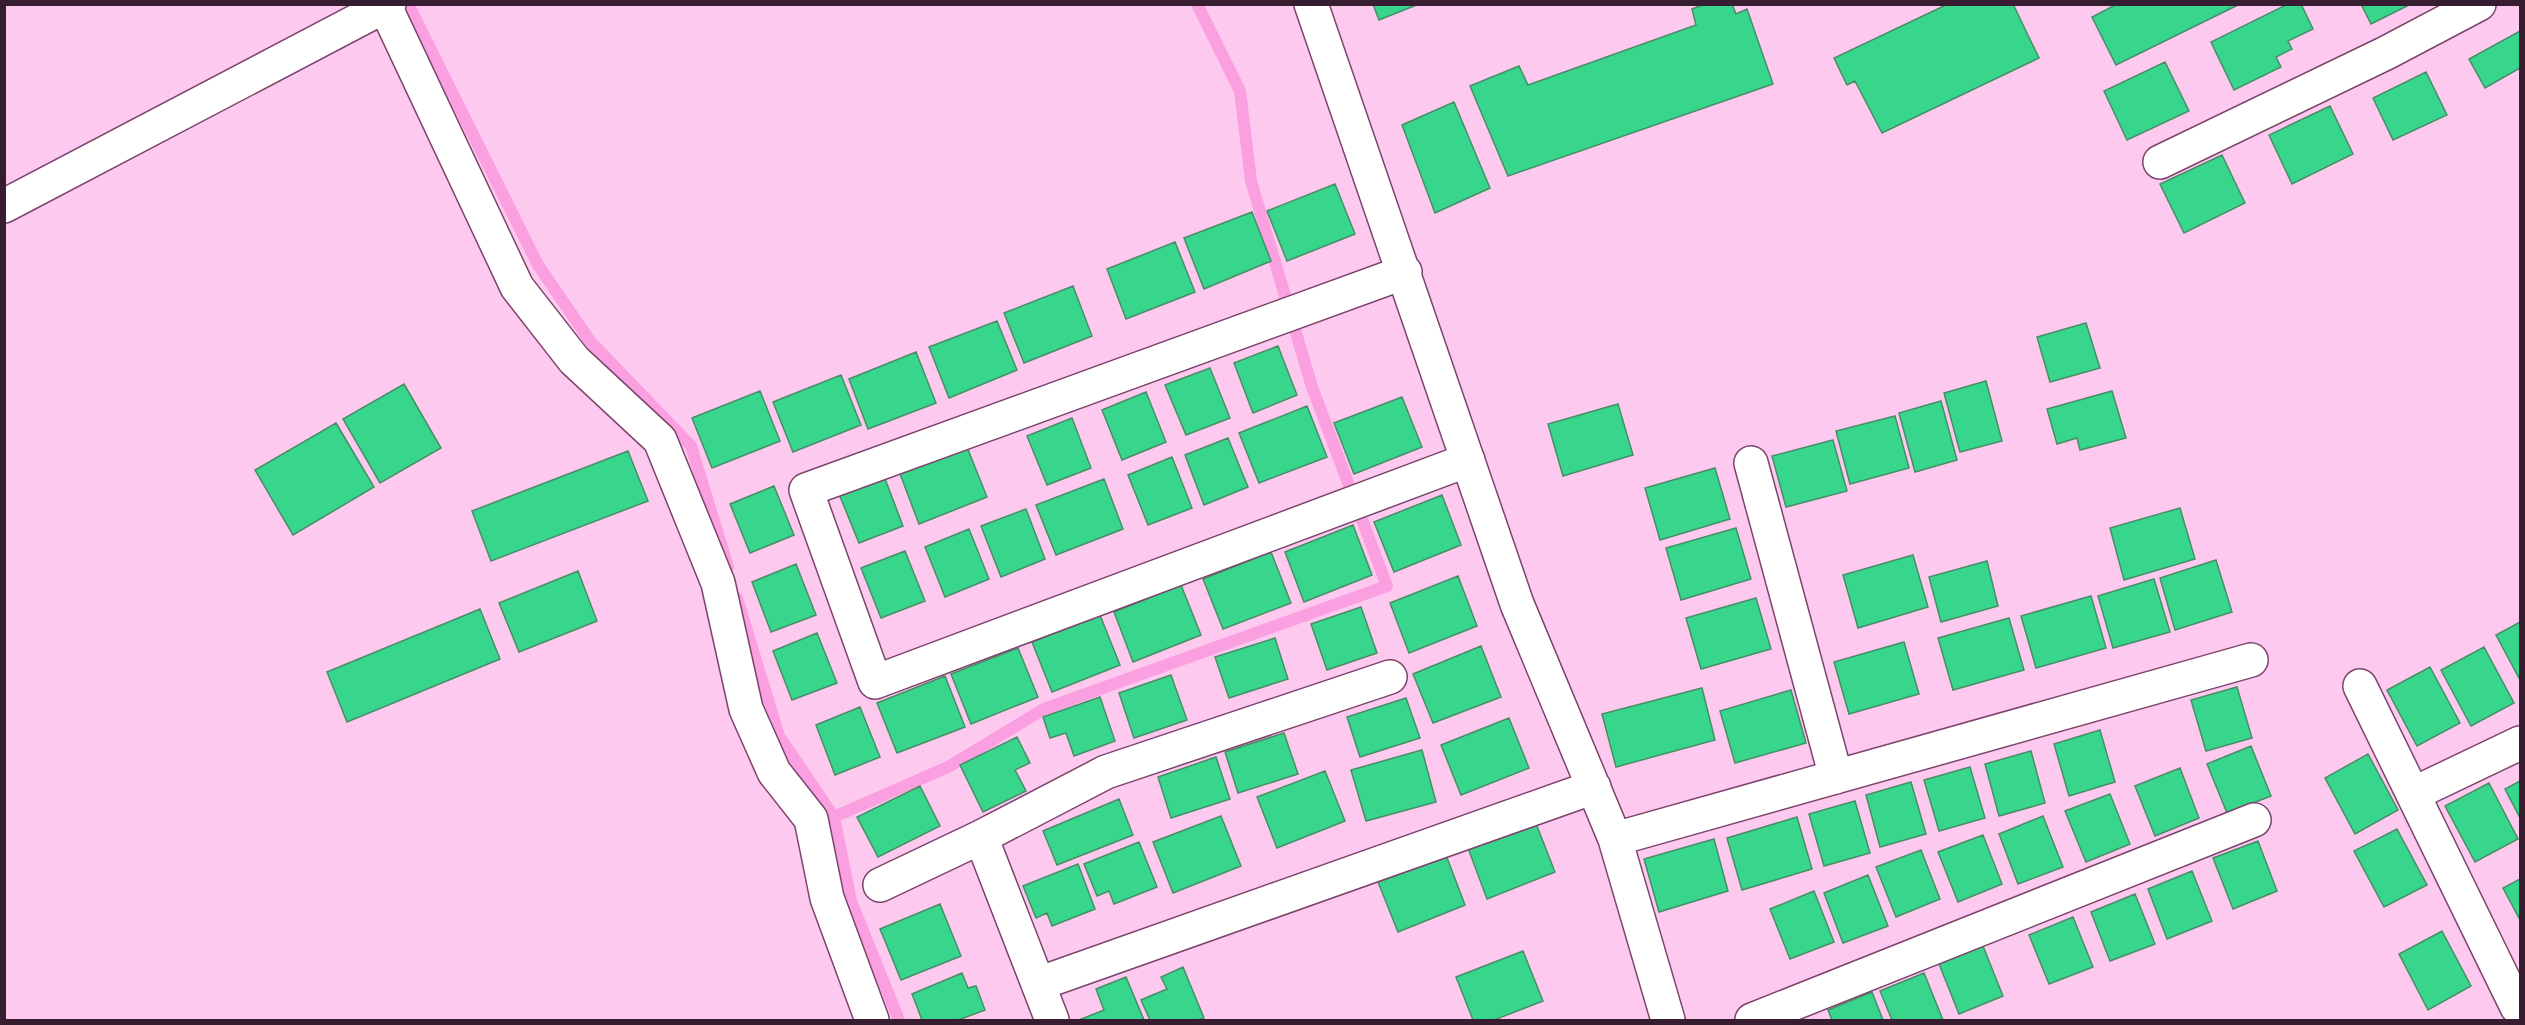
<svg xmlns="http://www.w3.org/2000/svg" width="2525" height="1025" font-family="'Work Sans',sans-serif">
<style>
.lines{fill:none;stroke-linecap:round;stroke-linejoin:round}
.stream{stroke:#faa0e1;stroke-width:12}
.building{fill:#38d68d;stroke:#468e67;stroke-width:1.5}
.minor-casing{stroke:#7c446d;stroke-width:36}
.minor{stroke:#fff;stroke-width:33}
</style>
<rect width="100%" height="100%" fill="#fec9ee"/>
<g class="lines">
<!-- stream -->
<path class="stream" d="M408 4 538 265 590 341 691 446 728 567
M737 598 779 736 834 817 851 901 899 1020
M834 817 950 766 1044 709 1387 586 1312 387 1251 181 1240 91 1197 4"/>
</g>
<!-- building -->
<path class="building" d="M1373 4H1419L1379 20Z
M1705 4H1732L1736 14 1747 9 1773 84 1508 176 1470 86 1519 66 1528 85 1696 25 1692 9Z
M1948 4H2013L2039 58 1882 133 1855 81 1847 85 1834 58Z
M2117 4H2240L2116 65 2092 17Z
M2288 4H2301L2313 29 2288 41 2292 49 2276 57 2281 67 2234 90 2211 42Z
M2361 4H2411L2371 24Z
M2520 31V68L2485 88 2469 59Z
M2165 62 2189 111 2127 140 2104 91Z
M2426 72 2447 115 2393 140 2373 98Z
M1454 102 1490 188 1435 213 1402 125Z
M2330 106 2353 154 2292 184 2269 135Z
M2222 155 2245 203 2184 233 2160 184Z
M1335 184 1355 234 1287 261 1267 211Z
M1252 212 1271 261 1204 289 1184 238Z
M1175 242 1195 292 1126 319 1107 269Z
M1073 286 1092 336 1024 363 1004 313Z
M997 321 1017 370 949 398 929 347Z
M2086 323 2100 368 2050 382 2037 337Z
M1278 346 1297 395 1253 413 1234 363Z
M916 352 936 403 868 429 849 379Z
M1210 368 1230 418 1186 435 1165 385Z
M841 375 861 425 793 452 773 402Z
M1986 381 2002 441 1960 452 1944 393Z
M404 384 441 448 380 483 343 419Z
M760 391 780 441 712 468 692 418Z
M2112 391 2126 438 2080 450 2077 438 2057 444 2047 409Z
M1146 392 1166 442 1122 460 1102 410Z
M1402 397 1422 447 1354 474 1334 423Z
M1941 401 1957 460 1915 472 1899 413Z
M1618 404 1633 455 1563 476 1548 424Z
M1307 406 1327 457 1259 483 1239 433Z
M1895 416 1909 468 1850 484 1836 431Z
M1072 418 1091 468 1047 485 1027 436Z
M336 423 374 487 293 535 255 470Z
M1228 438 1248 487 1204 505 1185 455Z
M1833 440 1847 491 1786 507 1772 456Z
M967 447 987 497 919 524 900 474Z
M628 451 648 501 491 561 472 511Z
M1172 457 1192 508 1148 525 1128 475Z
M1715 468 1730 519 1660 540 1645 488Z
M884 476 903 526 859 543 839 494Z
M1104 479 1123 529 1056 555 1036 505Z
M774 486 794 535 750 553 730 504Z
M1442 495 1461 545 1394 572 1374 522Z
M2180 508 2195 559 2124 580 2110 528Z
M1026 509 1045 559 1001 577 981 526Z
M1353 525 1372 575 1304 602 1285 552Z
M1736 528 1751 579 1681 600 1666 548Z
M969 529 989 579 945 597 925 547Z
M905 551 925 601 881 618 861 568Z
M1271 552 1291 603 1223 629 1203 579Z
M1913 555 1928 607 1858 628 1843 575Z
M2216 560 2232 612 2175 630 2160 578Z
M1987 561 1998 606 1941 622 1929 577Z
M796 564 816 615 771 632 752 582Z
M578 571 597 621 519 652 499 603Z
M1458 576 1477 626 1409 653 1390 603Z
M2154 579 2170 632 2113 648 2098 596Z
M1181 585 1201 635 1133 662 1114 612Z
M2091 596 2106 648 2036 668 2021 616Z
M1756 598 1771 649 1701 669 1686 618Z
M1361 607 1377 653 1327 670 1311 624Z
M480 609 500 659 347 722 327 672Z
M1100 615 1120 665 1052 692 1032 642Z
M2009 618 2024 670 1953 690 1938 638Z
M2520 622V680L2496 635Z
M817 633 837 683 792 700 773 651Z
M1275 638 1288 679 1229 698 1215 657Z
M1904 642 1919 694 1849 714 1834 662Z
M1481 646 1501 697 1433 723 1413 674Z
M2484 647 2514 703 2471 726 2441 670Z
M1018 648 1038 697 971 724 951 674Z
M2430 667 2460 723 2417 746 2387 690Z
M1171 675 1187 720 1134 738 1119 693Z
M945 676 965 727 897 753 877 703Z
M2237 687 2252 738 2206 751 2191 700Z
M1702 688 1715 740 1616 767 1602 714Z
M1791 690 1806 743 1735 763 1720 711Z
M1100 697 1115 741 1074 756 1066 733 1050 738 1043 717Z
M1406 698 1420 738 1360 757 1347 717Z
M860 707 880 757 835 775 816 725Z
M1509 718 1529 768 1461 795 1441 745Z
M2100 730 2115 782 2069 796 2054 744Z
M1284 733 1298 774 1238 793 1225 752Z
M1017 737 1030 763 1015 770 1026 791 983 812 960 765Z
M2251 746 2271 796 2227 813 2207 764Z
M1422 750 1436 802 1366 821 1351 770Z
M2031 751 2045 803 1999 816 1985 764Z
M2368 754 2398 810 2355 834 2325 778Z
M1216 757 1230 799 1171 818 1158 777Z
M1970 767 1985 818 1939 831 1924 780Z
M2180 768 2199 818 2155 836 2135 786Z
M1325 771 1345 821 1277 848 1257 797Z
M2520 781V818L2505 789Z
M1911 782 1926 834 1880 847 1866 795Z
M2489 783 2518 839 2475 862 2445 806Z
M920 786 940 826 878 857 857 817Z
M2110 794 2130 844 2086 862 2065 811Z
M1119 799 1133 835 1057 865 1043 831Z
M1855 801 1870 853 1824 866 1809 814Z
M1221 816 1241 866 1173 893 1153 842Z
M2043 816 2063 867 2018 884 1999 834Z
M1797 817 1812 869 1742 890 1727 838Z
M1535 821 1555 872 1487 899 1468 848Z
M2397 829 2427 885 2384 907 2354 851Z
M1983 835 2002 884 1958 902 1938 852Z
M1714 839 1728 891 1659 912 1644 859Z
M2258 841 2277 891 2233 909 2213 858Z
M1139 842 1157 887 1114 904 1109 891 1097 896 1084 864Z
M1921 850 1940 899 1896 917 1876 867Z
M1446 855 1465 905 1398 932 1378 882Z
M1078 864 1095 909 1052 926 1047 913 1036 918 1023 886Z
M2192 871 2212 921 2167 939 2148 889Z
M1868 875 1888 926 1843 943 1824 893Z
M2520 879V920L2503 888Z
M1814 891 1834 942 1790 959 1770 909Z
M2135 894 2155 944 2110 961 2091 912Z
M940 904 961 956 901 980 880 929Z
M2073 917 2093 967 2049 984 2029 935Z
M2442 931 2471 986 2428 1010 2399 954Z
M1983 946 2003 996 1959 1014 1939 964Z
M1523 951 1543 1001 1494 1020H1473L1456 977Z
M1183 967 1204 1018 1198 1020H1150L1141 1000 1167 989 1161 977Z
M962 973 968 988 976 986 985 1010 958 1020H922L912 994Z
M1924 973 1943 1020H1892L1880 991Z
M1126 977 1144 1020H1079L1104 1010 1096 989Z
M1872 992 1883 1020H1832L1828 1010Z"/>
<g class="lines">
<defs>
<path id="minor" d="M384 4 517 287 574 360 660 440 718 583 746 709 774 772 811 819 827 898 872 1020
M1311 4 1517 604 1615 839 1668 1020
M2160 162 2386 53 2479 4
M4 206 389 4
M1405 272 806 490 875 682 1468 460
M1751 463 1836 777
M2360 686 2517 1007
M2413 794 2520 743
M981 837 1052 1020
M1615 839 2251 660
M880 885 981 837 1106 772 1390 677
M1038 984 1594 787
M1752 1020 2254 820"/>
</defs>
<!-- minor casing -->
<use href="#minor" class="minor-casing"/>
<!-- minor -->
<use href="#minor" class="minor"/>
</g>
<!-- border -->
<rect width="2525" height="1025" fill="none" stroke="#361d2f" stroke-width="12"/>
</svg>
